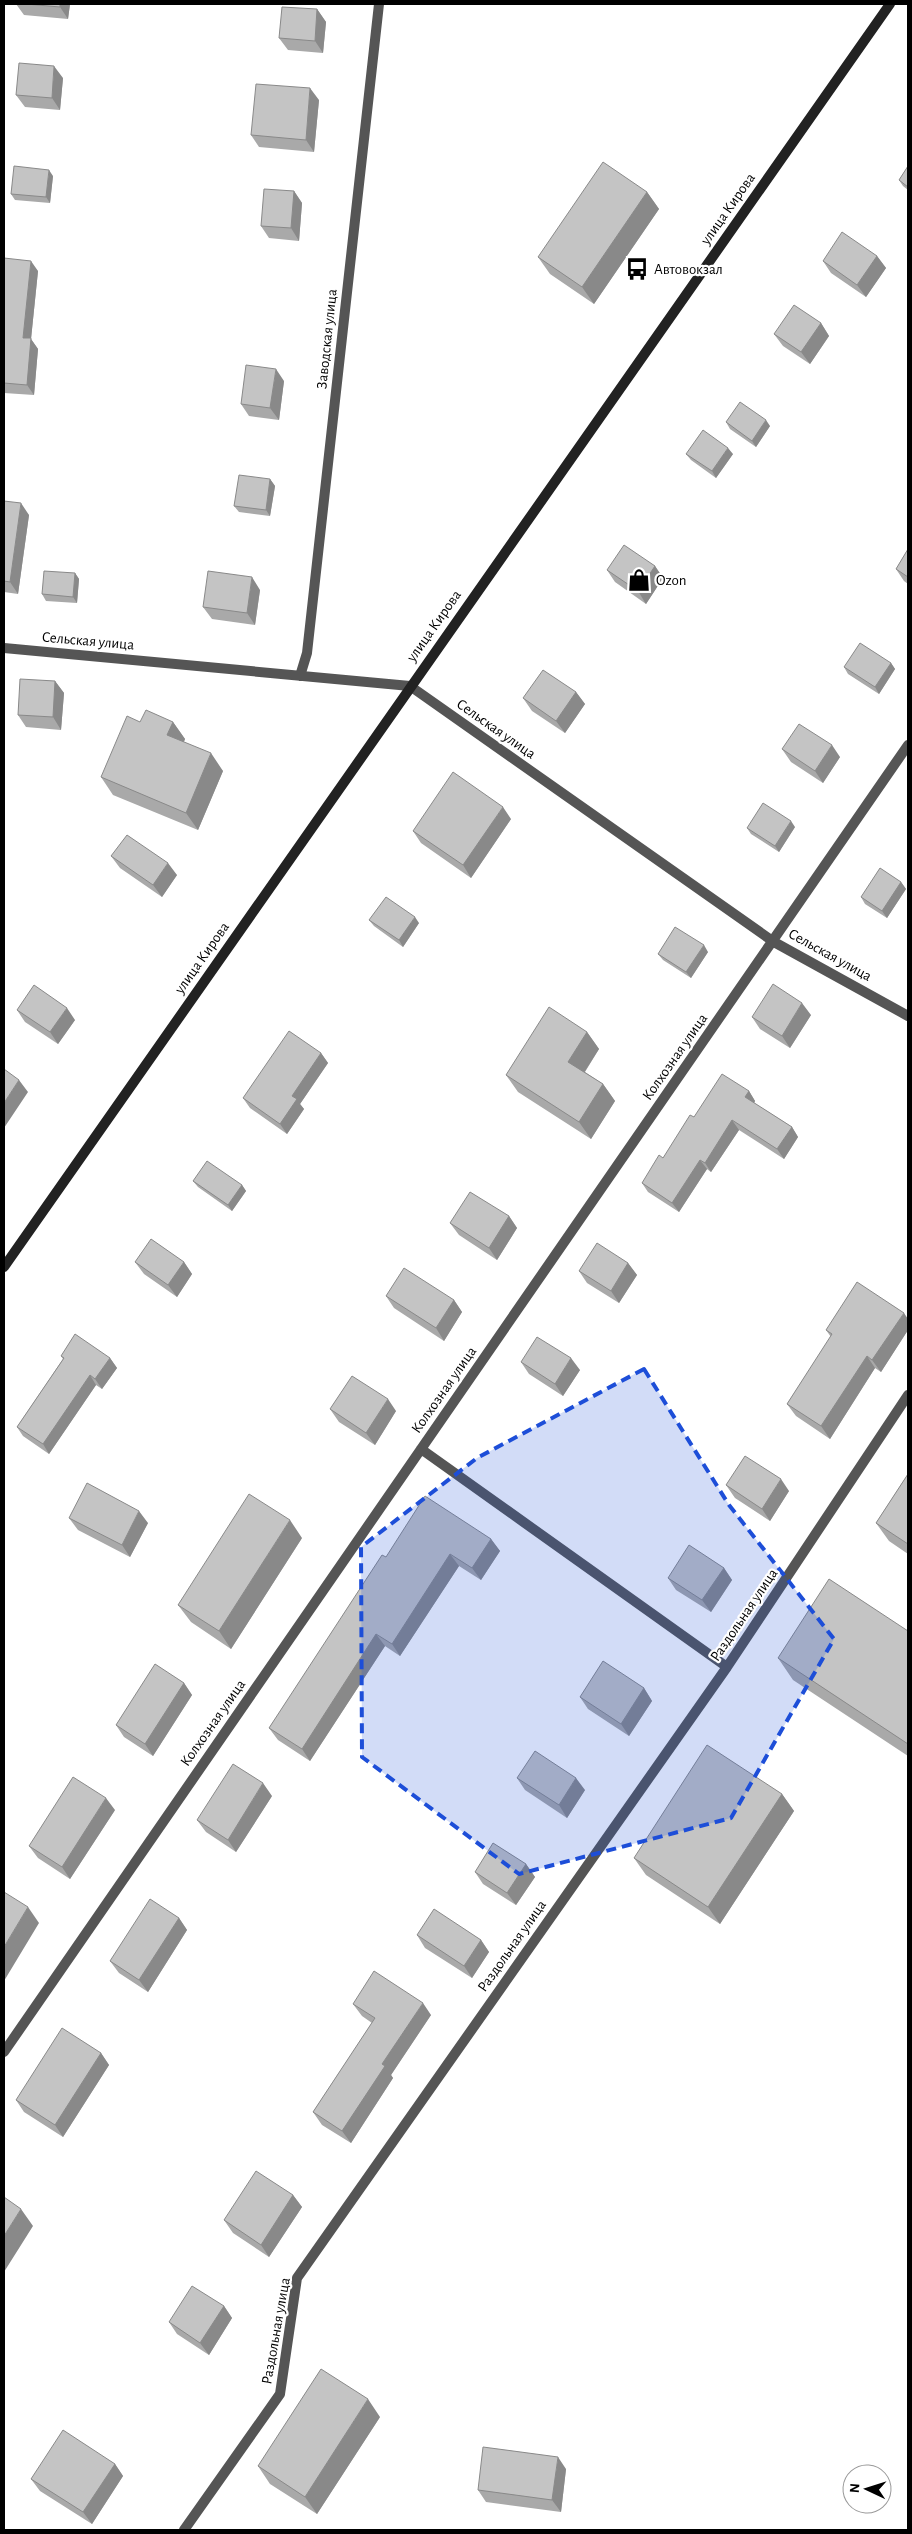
<svg xmlns="http://www.w3.org/2000/svg" width="912" height="2534" font-family="'Alegreya Sans',sans-serif">
<style>
.lines{fill:none;stroke-linecap:round;stroke-linejoin:round}
.street{stroke:#555;stroke-width:10}
.secondary{stroke:#222;stroke-width:10}
.wall{fill:#a9a9a9}
.shaded-wall{fill:#898989}
.building{fill:#c4c4c4;stroke:#898989}
.marked{fill:#1d4ed8;fill-opacity:0.2;stroke:#1d4ed8;stroke-width:4;stroke-dasharray:10 6;stroke-linejoin:round}
.labels{text-anchor:middle;dominant-baseline:central;stroke-width:4.5;stroke-linejoin:round;paint-order:stroke}
.street-label{font-size:15px;fill:#000;stroke:#fff}
.poi-label{font-size:15px;fill:#000;stroke:#fff;text-anchor:start}
</style>
<rect width="100%" height="100%" fill="#fff"/>
<g class="lines">
<!-- street -->
<path class="street" d="M4 648 410 686 774 942 908 1016
M300 676 307 653 379 4
M421 1449 727 1667
M4 2052 908 745
M184 2530 280 2394 297 2278 727 1667 908 1395"/>
<!-- secondary -->
<path class="secondary" d="M4 1267 890 4"/>
</g>
<!-- wall -->
<path class="wall" d="M16 4H70L68 19 24 15Z
M317 9 326 22 323 53 288 50 279 38Z
M63 78 60 110 25 107 16 95Z
M319 100 314 152 259 147 251 135Z
M908 166V190L903 186 899 180Z
M53 176 50 203 15 200 11 194Z
M294 191 302 203 299 241 269 238 261 226Z
M647 192 659 209 594 304 550 274 538 257Z
M877 256 886 268 866 297 831 273 823 261Z
M4 258 38 271 31 339 38 349 34 395 4 393Z
M821 323 829 336 810 364 783 346 774 334Z
M284 381 279 420 249 416 241 404Z
M726 422 770 426 756 447 730 429Z
M686 454H733L716 478 691 460Z
M270 479 275 486 270 516 239 512 234 506Z
M4 501 29 515 18 594 4 592Z
M908 549V584L904 581 896 569Z
M655 566 663 578 646 604 615 582 607 570Z
M75 573 79 579 77 603 46 601 42 594Z
M260 590 255 625 212 619 203 607Z
M891 663 895 669 879 694 848 674 844 667Z
M55 681 64 693 61 730 26 727 18 715Z
M576 692 585 704 565 733 532 711 523 698Z
M140 722H173L185 739 184 742 223 771 198 830 113 795 101 777Z
M782 749 840 757 823 783 791 762Z
M511 819 471 878 421 843 413 831Z
M795 827 779 852 751 834 747 828Z
M111 856 177 875 162 897 120 868Z
M901 882 906 889 887 918 865 904 861 897Z
M369 920 419 923 403 947 374 926Z
M708 952 691 978 663 960 658 954Z
M17 1010 75 1020 58 1044 25 1022Z
M811 1015 790 1048 760 1029 752 1017Z
M587 1032 599 1049 585 1072 603 1084 615 1101 591 1139 518 1092 506 1075Z
M321 1053 328 1063 300 1104 304 1109 287 1134 250 1108 243 1098Z
M749 1091 755 1101 754 1103 792 1127 798 1137 784 1159 739 1130 711 1172 707 1169 679 1212 648 1192 642 1183 663 1158 694 1117Z
M193 1181 242 1185 246 1191 232 1211 198 1187Z
M509 1216 517 1228 497 1260 459 1235 450 1223Z
M135 1262H184L192 1274 177 1297 144 1274Z
M628 1263 637 1275 619 1303 587 1283 579 1271Z
M386 1296 454 1300 462 1312 444 1341 394 1308Z
M908 1319V1330L881 1372 875 1368 830 1439 796 1416 787 1404 831 1337 826 1330Z
M61 1356 110 1358 117 1368 102 1389 96 1385 49 1454 23 1436 17 1427 63 1359Z
M521 1362 580 1370 563 1396 529 1374Z
M330 1409 396 1411 375 1445 339 1422Z
M908 1474V1554L889 1541 876 1523Z
M726 1485 789 1491 770 1521 735 1498Z
M69 1518 148 1523 130 1557 78 1530Z
M302 1538 231 1649 191 1622 178 1605Z
M491 1539 500 1551 481 1580 459 1566 400 1656 385 1646 310 1761 278 1740 269 1728 386 1557Z
M724 1568 732 1580 711 1612 676 1590 668 1578Z
M908 1631V1756L793 1680 778 1658Z
M184 1683 192 1695 153 1756 124 1737 116 1725Z
M644 1688 652 1701 629 1736 588 1709 580 1697Z
M517 1778 585 1790 567 1818 525 1790Z
M782 1794 794 1811 720 1924 646 1875 634 1858Z
M272 1796 236 1852 206 1832 197 1820Z
M115 1810 70 1879 38 1858 29 1846Z
M526 1864 535 1877 516 1905 483 1884 475 1872Z
M179 1918 187 1930 148 1992 119 1973 110 1961Z
M417 1935 481 1940 489 1952 472 1978 425 1948Z
M353 2004 431 2015 391 2075 393 2078 351 2143 322 2125 313 2112 372 2023 362 2016Z
M101 2053 109 2065 63 2137 24 2112 16 2100Z
M293 2195 302 2207 269 2257 233 2233 224 2220Z
M224 2306 232 2318 209 2355 177 2334 169 2322Z
M380 2417 317 2514 270 2484 258 2466Z
M115 2464 123 2476 92 2524 40 2491 31 2479Z
M566 2469 561 2512 486 2502 478 2490Z"/>
<!-- shaded-wall -->
<path class="shaded-wall" d="M60 4H70L68 19 60 7Z
M317 9 326 22 323 53 315 41Z
M54 66 63 78 60 110 52 98Z
M310 88 319 100 314 152 306 140Z
M49 170 53 176 50 203 46 197Z
M294 191 302 203 299 241 291 228Z
M647 192 659 209 594 304 582 287Z
M877 256 886 268 866 297 857 285Z
M31 261 38 271 31 339 38 349 34 395 27 385 23 338Z
M821 323 829 336 810 364 801 352Z
M276 369 284 381 279 420 270 408Z
M766 420 770 426 756 447 752 441Z
M728 448 733 454 716 478 712 471Z
M270 479 275 486 270 516 266 510Z
M21 503 29 515 18 594 10 582Z
M655 566 663 578 646 604 638 591Z
M75 573 79 579 77 603 73 597Z
M252 577 260 590 255 625 247 613Z
M891 663 895 669 879 694 875 687Z
M55 681 64 693 61 730 53 717Z
M576 692 585 704 565 733 556 721Z
M173 722 185 739 179 752 167 735Z
M832 745 840 757 823 783 815 771Z
M211 753 223 771 198 830 186 813Z
M503 807 511 819 471 878 463 865Z
M791 821 795 827 779 852 775 846Z
M168 863 177 875 162 897 153 885Z
M901 882 906 889 887 918 882 911Z
M415 917 419 923 403 947 399 940Z
M704 945 708 952 691 978 686 972Z
M802 1003 811 1015 790 1048 782 1036Z
M67 1008 75 1020 58 1044 50 1032Z
M587 1032 599 1049 580 1079 568 1062Z
M321 1053 328 1063 300 1104 304 1109 287 1134 280 1124 292 1096Z
M19 1080 28 1092 4 1128V1103Z
M603 1084 615 1101 591 1139 579 1122Z
M749 1091 755 1101 752 1107 745 1097Z
M732 1120 739 1130 711 1172 705 1163Z
M792 1127 798 1137 784 1159 777 1149Z
M700 1160 707 1169 679 1212 672 1203Z
M242 1185 246 1191 232 1211 228 1205Z
M509 1216 517 1228 497 1260 489 1248Z
M184 1262 192 1274 177 1297 168 1285Z
M628 1263 637 1275 619 1303 611 1291Z
M454 1300 462 1312 444 1341 436 1328Z
M904 1313 908 1319V1330L881 1372 872 1360Z
M867 1356 875 1368 830 1439 821 1426Z
M110 1358 117 1368 102 1389 95 1379Z
M571 1358 580 1370 563 1396 555 1384Z
M90 1375 96 1385 49 1454 43 1444Z
M388 1399 396 1411 375 1445 366 1433Z
M781 1479 789 1491 770 1521 762 1509Z
M139 1511 148 1523 130 1557 122 1545Z
M290 1520 302 1538 231 1649 219 1631Z
M491 1539 500 1551 481 1580 472 1568Z
M450 1554 459 1566 400 1656 392 1644Z
M724 1568 732 1580 711 1612 702 1600Z
M376 1634 385 1646 310 1761 302 1749Z
M184 1683 192 1695 153 1756 145 1744Z
M644 1688 652 1701 629 1736 621 1724Z
M576 1778 585 1790 567 1818 559 1805Z
M263 1783 272 1796 236 1852 228 1840Z
M782 1794 794 1811 720 1924 708 1907Z
M106 1798 115 1810 70 1879 62 1867Z
M526 1864 535 1877 516 1905 507 1893Z
M28 1907 39 1923 4 1981V1947Z
M179 1918 187 1930 148 1992 139 1980Z
M481 1940 489 1952 472 1978 464 1966Z
M423 2003 431 2015 391 2075 393 2078 351 2143 342 2131 382 2064Z
M101 2053 109 2065 63 2137 55 2125Z
M293 2195 302 2207 269 2257 261 2245Z
M21 2209 33 2226 4 2272V2236Z
M224 2306 232 2318 209 2355 200 2343Z
M368 2399 380 2417 317 2514 305 2497Z
M558 2457 566 2469 561 2512 552 2500Z
M115 2464 123 2476 92 2524 83 2512Z"/>
<!-- building -->
<path class="building" d="M26 4H60V7Z
M282 7 317 9 315 41 279 38Z
M19 63 54 66 52 98 16 95Z
M256 84 310 88 306 140 251 135Z
M603 162 647 192 582 287 538 257Z
M14 166 49 170 46 197 11 194Z
M908 166V187L899 180Z
M264 189 294 191 291 228 261 226Z
M842 232 877 256 857 285 823 261Z
M4 258 31 261 23 338H31L27 385 4 383Z
M794 305 821 323 801 352 774 334Z
M246 365 276 369 270 408 241 404Z
M740 402 766 420 752 441 726 422Z
M703 430 728 448 712 471 686 454Z
M239 475 270 479 266 510 234 506Z
M4 501 21 503 10 582 4 581Z
M624 545 655 566 638 591 607 570Z
M908 549V577L896 569Z
M44 571 75 573 73 597 42 594Z
M208 571 252 577 247 613 203 607Z
M860 643 891 663 875 687 844 667Z
M543 670 576 692 556 721 523 698Z
M20 679 55 681 53 717 18 715Z
M146 710 173 722 167 735 211 753 186 813 101 777 127 716 140 722Z
M799 724 832 745 815 771 782 749Z
M453 772 503 807 463 865 413 831Z
M763 803 791 821 775 846 747 828Z
M127 835 168 863 153 885 111 856Z
M880 868 901 882 882 911 861 897Z
M386 897 415 917 399 940 369 920Z
M675 927 704 945 686 972 658 954Z
M773 984 802 1003 782 1036 752 1017Z
M34 985 67 1008 50 1032 17 1010Z
M549 1007 587 1032 568 1062 603 1084 579 1122 506 1075Z
M289 1031 321 1053 292 1096 297 1099 280 1124 243 1098Z
M4 1069 19 1080 4 1103Z
M722 1074 749 1091 745 1097 792 1127 777 1149 732 1120 705 1163 700 1160 672 1203 642 1183 659 1155 663 1158 690 1115 694 1117Z
M207 1161 242 1185 228 1205 193 1181Z
M470 1192 509 1216 489 1248 450 1223Z
M151 1239 184 1262 168 1285 135 1262Z
M597 1243 628 1263 611 1291 579 1271Z
M404 1268 454 1300 436 1328 386 1296Z
M857 1282 904 1313 872 1360 867 1356 821 1426 787 1404 832 1334 826 1330Z
M75 1334 110 1358 95 1379 90 1375 43 1444 17 1427 64 1358 61 1356Z
M537 1337 571 1358 555 1384 521 1362Z
M352 1376 388 1399 366 1433 330 1409Z
M745 1456 781 1479 762 1509 726 1485Z
M908 1474V1544L876 1523Z
M87 1483 139 1511 122 1545 69 1518Z
M249 1494 290 1520 219 1631 178 1605Z
M425 1496 491 1539 472 1568 450 1554 392 1644 376 1634 302 1749 269 1728 382 1555 386 1557Z
M689 1545 724 1568 702 1600 668 1578Z
M829 1579 908 1631V1744L778 1658Z
M603 1661 644 1688 621 1724 580 1697Z
M155 1664 184 1683 145 1744 116 1725Z
M707 1745 782 1794 708 1907 634 1858Z
M535 1751 576 1778 559 1805 517 1778Z
M233 1764 263 1783 228 1840 197 1820Z
M73 1777 106 1798 62 1867 29 1846Z
M493 1843 526 1864 507 1893 475 1872Z
M4 1892 28 1907 4 1947Z
M150 1899 179 1918 139 1980 110 1961Z
M434 1909 481 1940 464 1966 417 1935Z
M374 1971 423 2003 382 2064 385 2066 342 2131 313 2112 375 2018 353 2004Z
M62 2028 101 2053 55 2125 16 2100Z
M256 2171 293 2195 261 2245 224 2220Z
M4 2197 21 2209 4 2236Z
M192 2286 224 2306 200 2343 169 2322Z
M321 2369 368 2399 305 2497 258 2466Z
M63 2430 115 2464 83 2512 31 2479Z
M483 2447 558 2457 552 2500 478 2490Z"/>
<!-- marked area -->
<path class="marked" d="M644 1369 729 1505 834 1639 731 1818 519 1874 362 1757 361 1547 477 1458Z"/>
<!-- icons -->
<defs>
<symbol id="bus-bare" viewBox="-9 -9 18 18"><path d="M-5-6H5V4H4V6H2V4H-2V6H-4V4H-5ZM-3.5-4V0h7V-4ZM-3.5 1.2v1.5H-2V1.2ZM2 1.2v1.5H3.5V1.2Z" fill="#000" stroke="#fff" stroke-width="2.5" paint-order="stroke"/></symbol>
<symbol id="shop-bare" viewBox="-9 -9 18 18"><path d="M-5-2.5h2.3a2.7 3.5 0 0 1 5.4 0H5L5.5 6h-11ZM-1.5-2.5h3a1.5 2.3 0 0 0-3 0Z" fill="#000" stroke="#fff" stroke-width="2.5" paint-order="stroke"/></symbol>
</defs>
<g fill-rule="evenodd">
<use href="#bus-bare" x="621" y="253" width="32" height="32"/>
<use href="#shop-bare" x="623" y="564" width="32" height="32"/>
</g>
<g class="labels">
<!-- street labels -->
<g class="street-label">
<text transform="translate(728 209) rotate(-55)">улица Кирова</text>
<text transform="translate(327 339) rotate(-84)">Заводская улица</text>
<text transform="translate(434 626) rotate(-55)">улица Кирова</text>
<text transform="translate(88 641) rotate(5)">Сельская улица</text>
<text transform="translate(496 729) rotate(35)">Сельская улица</text>
<text transform="translate(830 955) rotate(29)">Сельская улица</text>
<text transform="translate(202 958) rotate(-55)">улица Кирова</text>
<text transform="translate(675 1057) rotate(-55)">Колхозная улица</text>
<text transform="translate(444 1390) rotate(-55)">Колхозная улица</text>
<text transform="translate(744 1615) rotate(-56)">Раздольная улица</text>
<text transform="translate(213 1723) rotate(-55)">Колхозная улица</text>
<text transform="translate(512 1946) rotate(-55)">Раздольная улица</text>
<text transform="translate(276 2331) rotate(-80)">Раздольная улица</text>
</g>
<!-- poi labels -->
<g class="poi-label">
<text x="654" y="269">Автовокзал</text>
<text x="656" y="580">Ozon</text>
</g>
</g>
<!-- border -->
<rect width="912" height="2534" fill="none" stroke="#000000" stroke-width="10"/>
<!-- north arrow -->
<g transform="translate(867 2489) rotate(274)"><circle r="24" fill="#ffffff" stroke="#999999"/>
<path d="M0-4L9 19L0 12L-9 19Z" fill="#000000"/>
<text y="-8" font-size="14" font-weight="bold" text-anchor="middle" fill="#000000">N</text>
</g>
</svg>
